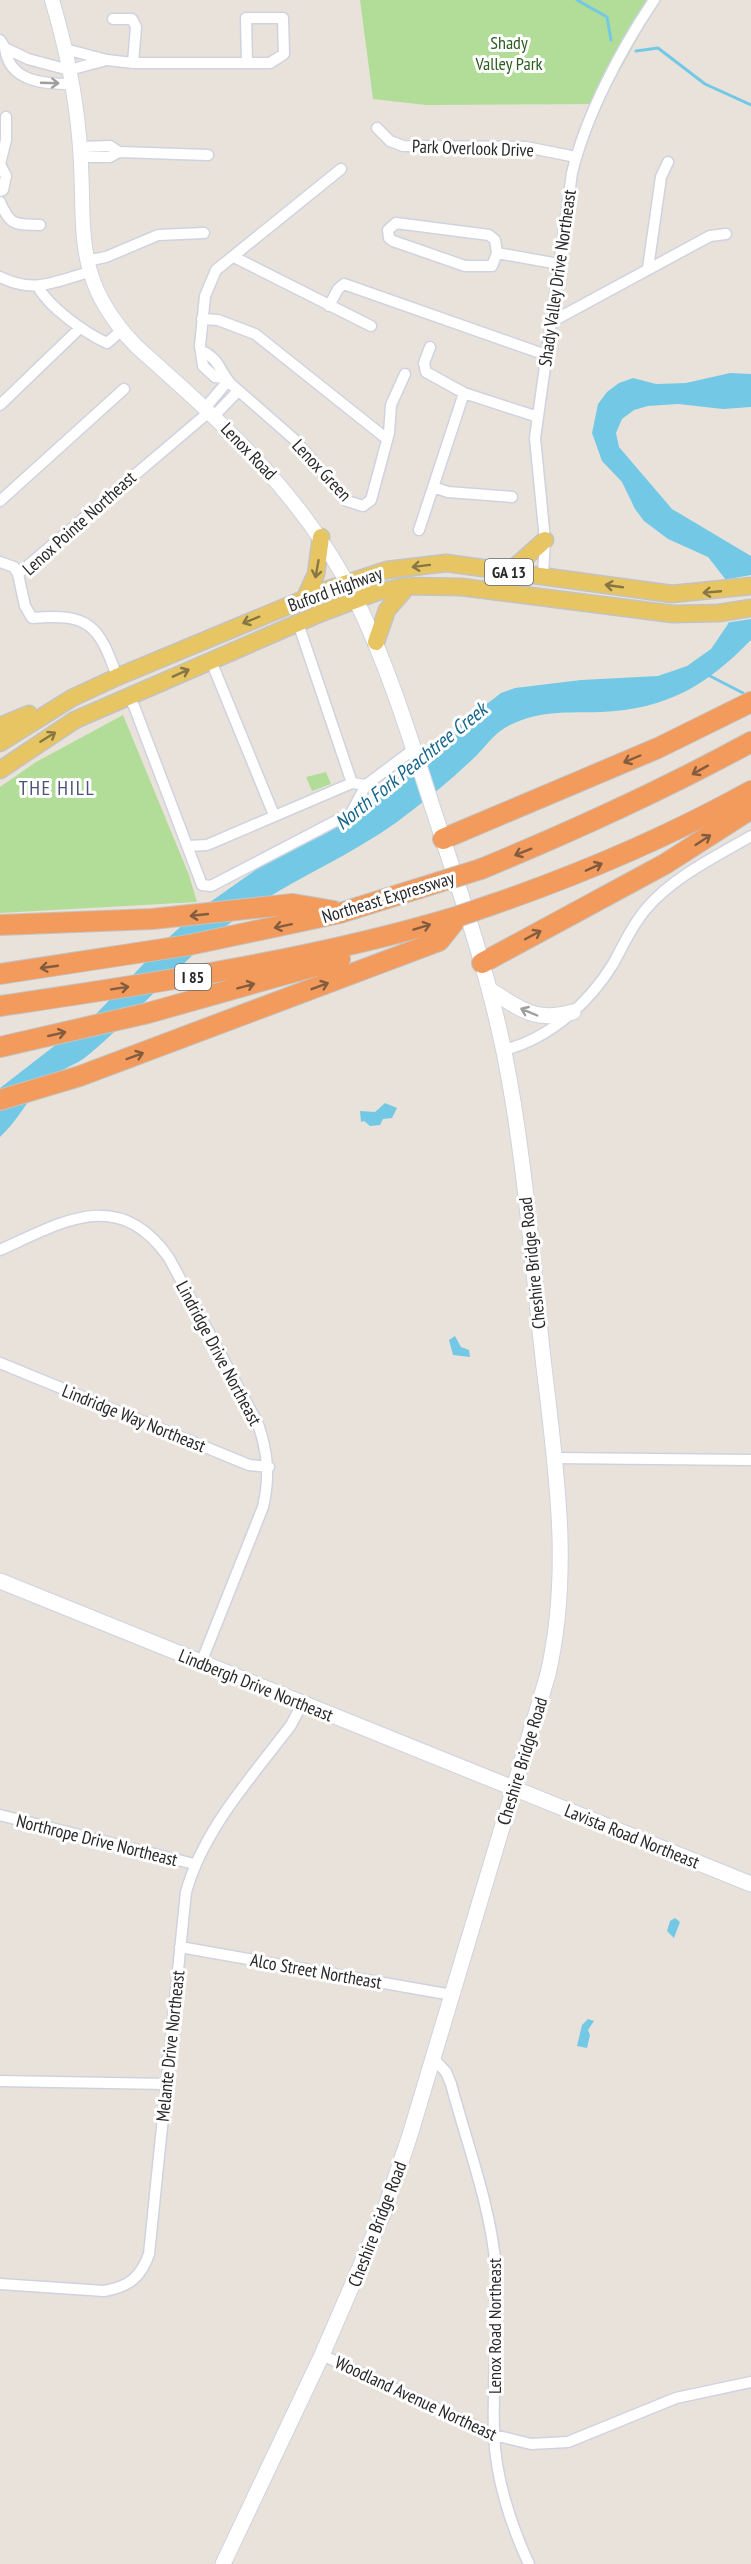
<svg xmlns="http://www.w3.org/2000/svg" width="751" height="2564" font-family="'PT Sans Narrow',sans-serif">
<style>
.green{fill:#b1dd99}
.water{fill:#73c9e5}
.pier{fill:#e9e2da}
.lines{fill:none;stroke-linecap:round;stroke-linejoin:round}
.stream{stroke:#73c9e5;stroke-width:3}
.minor-casing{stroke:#cfd3e0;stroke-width:13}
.tertiary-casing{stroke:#cfd3e0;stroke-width:16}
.secondary-casing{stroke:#cfd3e0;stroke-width:17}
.primary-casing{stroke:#c3c3c3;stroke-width:19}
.motorway-casing{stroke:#c3c3c3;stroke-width:22}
.minor{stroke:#fff;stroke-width:10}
.tertiary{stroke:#fff;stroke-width:14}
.secondary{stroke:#fff;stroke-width:15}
.primary{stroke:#e6c562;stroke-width:16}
.motorway{stroke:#f29b5c;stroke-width:20}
.motorway-bridge-casing{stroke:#c3c3c3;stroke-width:22;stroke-linecap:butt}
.motorway-bridge{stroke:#f29b5c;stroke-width:20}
.oneway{stroke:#9e9e9e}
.oneway2{stroke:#877645}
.oneway3{stroke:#835c3f}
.labels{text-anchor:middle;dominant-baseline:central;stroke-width:6;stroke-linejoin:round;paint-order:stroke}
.shield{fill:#fff;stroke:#686868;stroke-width:1.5}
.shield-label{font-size:16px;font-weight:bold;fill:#282828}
.park-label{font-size:18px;fill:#2c5e1e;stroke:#fff}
.street-label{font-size:18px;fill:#282828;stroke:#fff}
.water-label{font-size:20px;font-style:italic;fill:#16668d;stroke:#fff}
.neighbourhood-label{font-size:20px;letter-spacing:1.5px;fill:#4c5475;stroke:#fff}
</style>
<rect width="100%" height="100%" fill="#e9e2da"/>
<!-- green -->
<path class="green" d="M360 0H659L601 104 426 105 373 99Z
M123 715 189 875 197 902 0 913V787L36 762Z
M326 772 331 784 312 791 306 777Z"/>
<!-- water -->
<path class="water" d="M730 373 751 374V407L723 409 678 404 648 406 634 410 622 419 616 433 619 447 672 509 751 556V640C706 686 667 709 601 712 569 713 540 710 510 725 495 732 487 745 476 756 452 779 424 802 397 822 345 859 286 882 234 920 181 960 138 1014 87 1056 75 1066 59 1069 47 1080 28 1097 19 1120 0 1137V1088L97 1013 169 937 203 907 264 864 325 834 357 814 412 772 453 730 501 693 515 688 581 680 658 676 687 666 711 649 728 624 731 610 726 580 708 557 668 539 644 521 635 509 622 482 602 461 592 433 598 404 607 392 619 383 633 378 656 384 686 383Z
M385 1103 397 1108 392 1118 383 1119 380 1125 370 1126 364 1121 361 1122 360 1111 375 1112Z
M455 1336 461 1347 469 1350 470 1357 453 1355 449 1340Z
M675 1918 680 1922 674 1938 667 1931 670 1921Z
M588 2019 594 2021 588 2030 590 2035 587 2048 577 2046 582 2025Z"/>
<!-- pier -->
<path class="pier" d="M751 575V619L725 623 727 595 723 580Z"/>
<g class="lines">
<!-- stream -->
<path class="stream" d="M577 0 607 17 611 40
M636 51 658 48 705 84 751 105
M710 676 743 693"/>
<defs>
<path id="minor" d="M113 19H132L136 27 133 63
M0 40 5 48 28 59 69 70 103 61
M5 48C9 82 44 84 72 84
M65 49 107 60 133 63H270L284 54 283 18H246L247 63
M377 128 390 141 403 146 526 147 576 157
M80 147 110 146 119 152 208 155
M80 157H110L119 152
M0 164 6 140V117
M0 164 6 176 3 190 0 191
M0 202C11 227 15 224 40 225
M497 253 495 240 489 235 396 223 388 230 389 238 393 241 465 266H492L497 253 559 264
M234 257 371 326
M86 261 106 257 158 235 204 233
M648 268 661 177 668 162
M0 277C34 294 54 282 89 272
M38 287C50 308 85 333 107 343L121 331
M329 306 338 289 344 284 546 355
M202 319 218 320 255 334 387 439
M551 322 710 236 726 234
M430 347 424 363 426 372 464 393 538 417
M202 351C220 359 220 373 232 385L295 440 347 501 363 506 371 500 389 433 391 405 405 374
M225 378 215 377 203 366 200 346 205 296 216 270 341 169
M0 405 80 328
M205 408 228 381
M214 416 238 391
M433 487 448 492 512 497
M0 501 124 389
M419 530 464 393
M0 562 14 567 18 574
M543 575 545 540 535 438 572 173C586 115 621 49 654 0
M298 623 352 783
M211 661 274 815
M117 677C99 624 88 613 32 618L25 606 18 574 209 412
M128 697 134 706 202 885 211 886 351 813 366 785 414 749
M188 846 207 845 352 783 366 785
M504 1050C549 1039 589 1003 613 964 623 946 632 925 646 909 673 877 715 857 751 836
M0 1250C62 1222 119 1186 169 1258L258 1424C268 1453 270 1477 263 1507L201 1663
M0 1363 249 1465 269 1467
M554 1458 751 1460
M0 1815 194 1864
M180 1947 452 1995
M433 2058 446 2072 451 2084C467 2144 491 2207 496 2269 499 2324 492 2379 494 2433 495 2476 511 2526 529 2564
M0 2081 166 2084
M0 2284 104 2291C129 2287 141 2277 149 2254L186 1892C204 1828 252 1777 291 1725L302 1704
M322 2355 494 2435 531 2444 568 2442 676 2398 751 2382"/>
<path id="tertiary" d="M52 0C65 44 75 90 79 136 88 224 67 274 136 346 223 424 303 493 356 600"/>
<path id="secondary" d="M490 990C521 1009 535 1023 573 1012
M0 1581 751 1884
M223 2564 322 2355 385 2209 410 2135 548 1674C573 1565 554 1458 542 1349 531 1250 524 1150 504 1052 488 973 461 895 436 818 412 744 390 670 356 600"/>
<path id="primary" d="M509 572 545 540
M305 598 316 574 321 537
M376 642 387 610 408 586
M0 726 29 714
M0 743 72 698 117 677 326 590 387 570 446 563 672 594 751 586
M0 770 75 720 321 613 377 592 408 586 461 587 673 614 719 613 751 608"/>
<path id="motorway" d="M443 839 658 748 751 702
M481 869C573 831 663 790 751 742
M491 905C581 874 668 837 751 791
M0 925 152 919 293 904 334 911
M482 963 665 864 751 809
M0 974 189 945 340 913
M0 1006C154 983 309 961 459 916
M0 1047 148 1013 340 959
M0 1100 80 1076 439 941 459 916"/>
</defs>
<!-- minor casing -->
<use href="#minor" class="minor-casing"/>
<!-- tertiary casing -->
<use href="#tertiary" class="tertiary-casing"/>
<!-- secondary casing -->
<use href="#secondary" class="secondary-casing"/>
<!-- primary casing -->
<use href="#primary" class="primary-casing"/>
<!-- motorway casing -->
<use href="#motorway" class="motorway-casing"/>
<!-- minor -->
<use href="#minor" class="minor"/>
<!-- tertiary -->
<use href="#tertiary" class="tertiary"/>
<!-- secondary -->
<use href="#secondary" class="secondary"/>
<!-- primary -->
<use href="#primary" class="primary"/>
<!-- motorway -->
<use href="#motorway" class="motorway"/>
<defs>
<path id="motorway-bridge" d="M340 913 481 869
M459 916 491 905"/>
</defs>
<!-- motorway-bridge casing -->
<use href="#motorway-bridge" class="motorway-bridge-casing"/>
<!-- motorway-bridge -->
<use href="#motorway-bridge" class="motorway-bridge"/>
</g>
<!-- one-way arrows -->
<defs><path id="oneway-shaft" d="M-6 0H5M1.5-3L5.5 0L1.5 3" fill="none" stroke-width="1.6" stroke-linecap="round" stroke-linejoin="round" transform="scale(1.5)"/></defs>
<g class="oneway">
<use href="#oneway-shaft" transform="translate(50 83) rotate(2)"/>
<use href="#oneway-shaft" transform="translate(529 1012) rotate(-157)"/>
</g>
<g class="oneway2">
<use href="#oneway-shaft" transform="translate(421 566) rotate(173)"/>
<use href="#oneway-shaft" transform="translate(317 569) rotate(100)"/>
<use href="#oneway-shaft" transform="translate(614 586) rotate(-172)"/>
<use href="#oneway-shaft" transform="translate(712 592) rotate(175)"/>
<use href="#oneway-shaft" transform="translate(251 620) rotate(158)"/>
<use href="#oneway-shaft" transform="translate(181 673) rotate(-24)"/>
<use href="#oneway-shaft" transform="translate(48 737) rotate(-32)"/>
</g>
<g class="oneway3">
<use href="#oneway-shaft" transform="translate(632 759) rotate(157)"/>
<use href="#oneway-shaft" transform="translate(700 770) rotate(151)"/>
<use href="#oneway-shaft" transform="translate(703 840) rotate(-33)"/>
<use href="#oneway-shaft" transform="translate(523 852) rotate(158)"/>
<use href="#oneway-shaft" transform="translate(594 867) rotate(-24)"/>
<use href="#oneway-shaft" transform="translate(199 915) rotate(174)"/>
<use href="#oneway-shaft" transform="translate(283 926) rotate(168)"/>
<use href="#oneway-shaft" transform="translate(422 927) rotate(-17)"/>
<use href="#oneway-shaft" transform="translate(533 935) rotate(-28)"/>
<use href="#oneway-shaft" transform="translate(49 967) rotate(172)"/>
<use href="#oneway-shaft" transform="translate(246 986) rotate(-15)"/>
<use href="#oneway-shaft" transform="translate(320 986) rotate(-21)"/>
<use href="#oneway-shaft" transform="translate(120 988) rotate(-9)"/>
<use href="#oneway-shaft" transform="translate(57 1034) rotate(-13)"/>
<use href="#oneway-shaft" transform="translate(135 1056) rotate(-20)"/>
</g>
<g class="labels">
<!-- shield labels -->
<g class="shield">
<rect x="485" y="559" width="48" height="26" rx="4.5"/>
<rect x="175" y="964" width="36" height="26" rx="4.5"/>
</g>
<g class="shield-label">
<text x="509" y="572">GA 13</text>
<text x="193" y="977">I 85</text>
</g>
<!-- park labels -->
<g class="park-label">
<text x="509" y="42">Shady<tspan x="509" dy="21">Valley Park</tspan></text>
</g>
<!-- street labels -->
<g class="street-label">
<text transform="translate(473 148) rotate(2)">Park Overlook Drive</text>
<text transform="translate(557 278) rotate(-82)">Shady Valley Drive Northeast</text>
<text transform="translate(249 451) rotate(46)">Lenox Road</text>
<text transform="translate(322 470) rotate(47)">Lenox Green</text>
<text transform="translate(79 523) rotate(-42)">Lenox Pointe Northeast</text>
<text transform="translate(335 589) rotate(-20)">Buford Highway</text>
<text transform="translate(388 897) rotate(-17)">Northeast Expressway</text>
<text transform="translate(532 1263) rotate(-96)">Cheshire Bridge Road</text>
<text transform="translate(219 1353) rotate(62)">Lindridge Drive Northeast</text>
<text transform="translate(134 1418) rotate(22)">Lindridge Way Northeast</text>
<text transform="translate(256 1685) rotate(22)">Lindbergh Drive Northeast</text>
<text transform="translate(522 1761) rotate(-73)">Cheshire Bridge Road</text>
<text transform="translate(632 1836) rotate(22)">Lavista Road Northeast</text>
<text transform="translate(97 1840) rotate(14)">Northrope Drive Northeast</text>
<text transform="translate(316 1971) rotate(10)">Alco Street Northeast</text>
<text transform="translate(170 2046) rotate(-84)">Melante Drive Northeast</text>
<text transform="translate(377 2224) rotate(-69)">Cheshire Bridge Road</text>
<text transform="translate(494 2326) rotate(-90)">Lenox Road Northeast</text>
<text transform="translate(416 2398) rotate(25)">Woodland Avenue Northeast</text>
</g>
<!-- water labels -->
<g class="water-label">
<text transform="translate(411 766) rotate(-39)">North Fork Peachtree Creek</text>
</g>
<!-- neighbourhood labels -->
<g class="neighbourhood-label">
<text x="57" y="788">THE HILL</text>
</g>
</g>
</svg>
